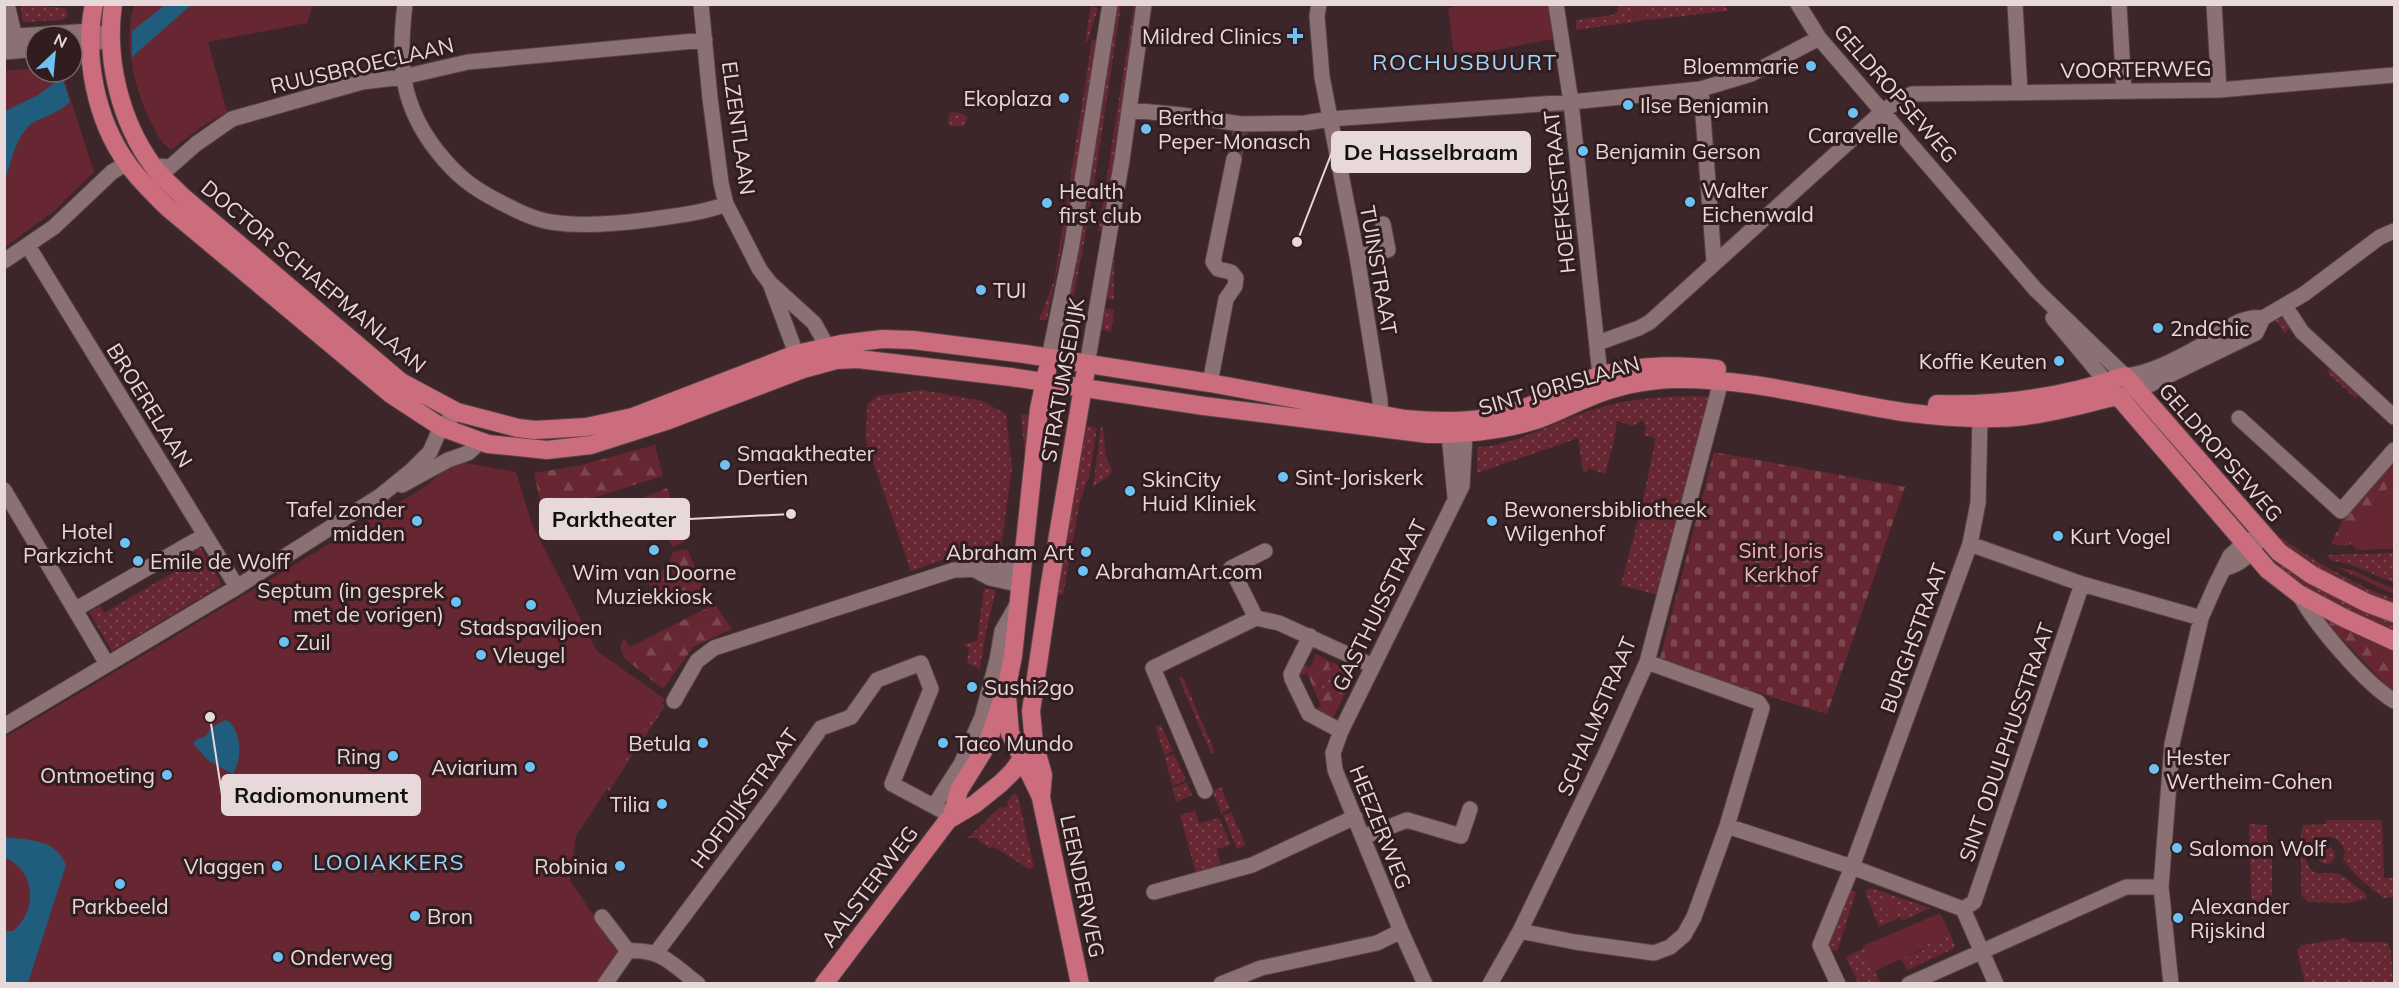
<svg xmlns="http://www.w3.org/2000/svg" width="2399" height="988" font-family="Mulish,sans-serif">
<style>
.grass{fill:url(#grass-dots)}
.forest{fill:url(#forest-firs)}
.cemetery{fill:url(#cemetery-stones)}
.park{fill:#662732}
.water{fill:#205d7d}
.lines{fill:none;stroke-linecap:round;stroke-linejoin:round}
.minor-tunnel{stroke:#564144;stroke-width:15;stroke-dasharray:15 8;stroke-linecap:butt}
.minor-casing{stroke:#554445;stroke-width:17}
.major-casing{stroke:#554445;stroke-width:20}
.minor{stroke:#8b7174;stroke-width:15}
.major{stroke:#cb6d7d;stroke-width:18}
.poi-dot{fill:#6dc2f3;stroke:#311d1f;stroke-width:2}
.labels{text-anchor:middle;dominant-baseline:central;stroke-width:6;stroke-linejoin:round;paint-order:stroke}
.poi-label{font-size:21px;fill:#e7d9da;stroke:#311d1f;text-anchor:start}
.street-label{font-size:21px;fill:#e7d9da;stroke:#311d1f}
.park-label{font-size:21px;fill:#f4b1b8;stroke:#311d1f}
.neighbourhood-label{font-size:22px;letter-spacing:1.5px;fill:#9cd8fd;stroke:#311d1f}
.leader{fill:none;stroke:#e7d9da;stroke-width:2}
.callout-dot{fill:#e7d9da;stroke:#311d1f;stroke-width:2}
.callout{fill:#e7d9da;stroke:#e7d9da;stroke-width:2}
.callout-label{font-size:22px;text-anchor:middle;font-weight:bold;fill:#111}
</style>
<defs>
<pattern id="grass-dots" width="8" height="8" patternUnits="userSpaceOnUse" patternTransform="scale(1.5)"><rect width="8" height="8" fill="#662732"/><path d="M2 2h.1M6 6h.1" fill="none" stroke="#7c464f" stroke-width="1.8" stroke-linecap="round"/></pattern>
<pattern id="forest-firs" width="22" height="20" patternUnits="userSpaceOnUse" patternTransform="scale(1.5)"><rect width="22" height="20" fill="#662732"/><path d="M5 1l3.5 6h-7zM16 11l3.5 6h-7z" fill="#7c464f"/></pattern>
<pattern id="cemetery-stones" width="16" height="16" patternUnits="userSpaceOnUse" patternTransform="scale(1.5)"><rect width="16" height="16" fill="#662732"/><path d="M2 7V4a2 2 0 0 1 4 0v3zM10 15v-3a2 2 0 0 1 4 0v3z" fill="#7c464f"/></pattern>
</defs>
<rect width="100%" height="100%" fill="#3c2629"/>
<!-- grass -->
<path class="grass" d="M33 5 65 8 68 16 63 20 24 22 22 20 21 6Z
M1116 5H1121L1088 223 1068 324H1064L1088 204 1093 160Z
M1134 5H1137L1106 226 1098 232Z
M1619 5H1635H1631L1633 22 1576 30V20L1612 15 1617 12Z
M1645 5H1725L1728 11 1647 20Z
M1091 6 1098 8 1087 43H1085Z
M1092 40 1099 41 1079 162 1047 320H1039L1054 281Z
M952 112 964 114 967 117 965 126H951L948 123 949 114Z
M1112 259 1114 260V300L1105 298Z
M1104 308 1114 310 1111 332 1100 329Z
M2280 317 2288 320 2291 325 2285 334 2274 318Z
M2330 369 2359 395 2355 398 2327 372Z
M922 390 982 401 1006 414 1012 468 1000 556 957 555 911 571 866 442 867 405 877 396Z
M1692 396 1711 397 1658 595 1621 585 1643 500 1654 446 1655 438 1644 435 1646 427 1642 420 1634 426 1617 421 1614 442 1605 474 1588 468 1586 472 1583 471 1578 438 1477 473V449L1479 447C1515 445 1557 421 1592 410 1624 399 1658 397 1692 396Z
M2177 396 2191 427 2167 400Z
M2161 401 2249 503 2246 505 2160 403Z
M1022 414 1032 416 1025 455 1021 415Z
M1085 425 1097 428 1090 473 1080 501 1063 595 1055 594Z
M1101 426 1103 428 1106 458 1112 470 1110 475 1093 487Z
M2276 537H2280C2316 562 2353 584 2394 599V605C2352 588 2310 568 2276 537Z
M200 547 222 585 112 651 89 612 100 606 104 613 198 558 194 551Z
M2266 547 2394 620V632C2347 611 2300 589 2260 555Z
M2394 553V583L2352 565 2330 560 2327 555Z
M984 588 996 590 986 631 980 669 967 663 969 649 963 644 977 641Z
M1331 662 1354 673 1342 700 1319 689Z
M1181 677 1183 678 1215 752 1211 754 1179 678Z
M657 699 665 706 609 791 602 782Z
M1161 725 1173 751 1164 755 1156 726Z
M1174 754 1186 780 1172 786 1165 757Z
M1187 782 1192 795 1176 802 1173 788Z
M1221 787 1230 809 1221 813 1212 791Z
M1014 793 1018 796 1034 868 1029 869 994 847 989 848 976 838H968L999 808 1008 806 1007 801Z
M1195 811 1199 823 1219 818 1231 845 1217 849 1221 866 1196 873 1180 815Z
M1231 812 1246 845 1237 849 1223 815Z
M2327 820H2382L2384 878H2394V897L2384 898C2369 887 2353 875 2343 859L2345 852C2338 825 2301 837 2306 859 2312 883 2328 868 2341 875 2350 880 2359 889 2367 895L2366 899 2348 903 2308 902 2301 895V834L2303 825 2325 824Z
M2249 824 2267 825V841L2272 843V904L2252 919Z
M2317 855a9 9 0 1 1 18 0a9 9 0 1 1-18 0Z
M1871 888 1930 908 1902 921 1900 917 1879 927 1865 891Z
M1846 889 1856 892 1837 952 1824 945Z
M1950 933 1955 946 1953 949 1907 970 1901 959 1925 949 1924 945Z
M2346 938 2350 942H2387L2391 951 2393 983H2305L2297 950 2302 945Z
M1864 948 1880 982 1858 983 1846 957Z"/>
<!-- forest -->
<path class="forest" d="M655 445 663 476 554 510 541 506 534 473 581 465Z
M2394 457V481L2371 507 2351 544 2346 546 2331 544 2348 509Z
M667 488 685 541 673 547 662 530 637 529 631 523 632 502Z
M687 549 704 587 661 606 648 581 650 577C662 574 669 564 673 552Z
M2336 567 2352 570 2394 589V594Z
M710 597 732 629 693 647 665 687 662 688 624 658 620 647 624 638 630 647 707 608 704 602Z
M2315 611 2394 648V696L2389 692 2386 685 2342 639 2335 636Z
M1316 654 1331 662 1319 688 1342 700 1333 718 1328 720 1313 710 1321 706 1307 673 1298 677 1303 665 1310 668Z"/>
<!-- cemetery -->
<path class="cemetery" d="M1714 452 1905 487 1827 714 1659 662Z"/>
<!-- park -->
<path class="park" d="M1462 4 1549 5 1553 39 1454 58 1448 8Z
M134 5H313L307 23 208 42 227 112 201 127 171 150C162 145 156 133 152 124 134 89 123 43 134 5Z
M1631 5H1645L1647 20 1633 22Z
M36 68V72H62L94 172 53 212 5 247 4 71Z
M455 461 516 472 532 524 597 651 665 699 576 836 570 880 620 955 599 983H5L4 738 423 488Z
M2394 481V549L2357 550 2351 544 2371 507Z
M1882 908a7 7 0 1 1 14 0a7 7 0 1 1-14 0Z
M1940 913 1950 933 1924 945 1925 948 1875 971 1863 946Z"/>
<!-- water -->
<path class="water" d="M165 5H191L132 57V31Z
M63 80 70 102C60 111 50 115 38 120 17 129 11 162 5 181V111L38 95 57 81Z
M225 720 230 722C242 737 242 757 233 774L209 761 193 744 197 739 205 737 211 728Z
M5 837C29 840 56 839 66 865L28 983H5V931H13C38 911 36 870 5 858Z"/>
<g class="lines">
<!-- minor-tunnel -->
<path class="minor-tunnel" d="M1234 159 1240 132"/>
<defs>
<path id="minor" d="M7 4 18 51
M405 4C398 62 400 104 437 151 456 175 472 188 500 202 516 210 532 219 551 222 582 227 615 224 646 220 674 216 700 214 726 204
M701 4 710 98 721 183 726 204 760 270 770 283 814 323 832 355
M1319 4 1317 16 1322 77 1357 256 1380 400 1381 425
M1556 4 1571 102 1600 375
M1798 4 1819 38 2036 290 2125 376C2151 373 2179 358 2202 345 2223 333 2238 315 2263 318
M2015 4 2020 92
M2119 4 2124 91
M2214 4 2219 90
M4 37 91 31 111 37
M72 46 91 45 101 41
M4 52 36 49
M1701 89 1714 262
M1130 110 1182 115 1241 124 1305 123 1330 119 1571 102 1701 89 1751 74 1819 38
M154 166 170 167 196 144 232 119 362 82 403 77 468 62 705 40
M28 246 237 587
M1357 256 1388 250 1383 224
M4 261 54 227 112 172 127 163
M771 286 800 364
M2285 306 2302 332 2394 417
M2053 318 2118 396 2147 386 2256 333 2263 318 2304 294 2380 237 2394 231
M1598 343 1639 328 1650 322 1883 111 1901 99 1912 94 2219 90 2394 75
M1049 358 1072 244 1110 4
M1087 365 1122 160 1144 4
M1210 383 1226 299 1235 286 1236 278 1231 272 1218 269 1213 262 1234 159
M2239 418 2341 511 2394 450
M402 485 448 460 468 453 481 441
M4 490 107 664
M1970 544 2082 584 2201 618
M2226 568C2241 564 2249 556 2257 543
M975 570 990 578 1021 585
M2299 594C2315 625 2365 683 2394 701
M76 609 205 535
M1256 618 1231 568 1265 551
M1310 636 1291 674 1292 679 1309 714 1341 731
M674 701 697 661 714 648 954 570C977 570 999 565 1022 568
M4 726 237 587 380 496 412 470 430 452 441 427 457 412
M1205 791 1153 668 1256 618 1279 623 1373 666
M934 806 961 764 982 717 997 660 1002 631 1018 603
M1727 826 1852 867 1963 909 1996 984
M1363 837 1407 820 1461 836 1470 809
M1154 892 1252 865 1355 817
M1963 909 1974 902 2082 584
M602 917 628 951
M1520 931 1575 942 1654 953 1670 947 1684 935 1694 917 1727 826 1762 708 1758 702 1647 662
M628 951C661 948 673 965 698 984
M656 953 771 799 821 728 851 717 877 680 921 663 931 689 892 784 952 816
M605 984 628 951
M1221 984 1261 968 1377 943 1401 931
M1425 984 1401 931 1335 770 1333 753 1341 731 1462 486 1465 434 1457 422 1449 434 1455 497
M1490 984 1520 931 1606 753 1647 662 1721 381
M1838 984 1820 945 1852 867 1970 544 1978 503 1980 418
M1909 984 2126 887H2161
M2171 984 2161 887 2172 744 2201 618 2216 584 2230 556 2243 544 2262 534"/>
<path id="major" d="M94 4C83 56 96 120 127 163 138 179 153 193 167 207L392 395 441 427 488 444 547 450 591 445 666 421 803 369 836 360 858 359 1011 377 1204 406 1428 434C1465 434 1500 431 1536 420 1554 414 1572 404 1590 397 1616 386 1646 380 1674 379 1751 378 1827 400 1903 412 1942 417 1986 421 2025 416 2057 412 2087 403 2118 396L2268 570 2299 594 2344 618 2394 641
M113 4C105 59 120 121 153 166 161 177 172 186 182 196L401 382 457 412 518 428 535 430 586 427 633 417 796 354 841 344 882 339 913 340 1025 354 1210 383 1405 419C1445 423 1489 423 1527 407 1553 397 1577 382 1603 375 1641 364 1679 365 1717 369
M1937 404C2001 406 2064 397 2125 376L2279 552 2312 575 2367 603 2394 613
M1007 696 1010 733 1041 797
M1034 743 1043 775 1041 798 1080 984
M952 816 959 790 987 745 991 733 1007 686 1013 656 1039 409 1047 371
M824 984 948 820 975 804 1001 783 1013 771 1034 743 1031 711 1050 583 1085 375"/>
</defs>
<!-- minor casing -->
<use href="#minor" class="minor-casing"/>
<!-- major casing -->
<use href="#major" class="major-casing"/>
<!-- minor -->
<use href="#minor" class="minor"/>
<!-- major -->
<use href="#major" class="major"/>
</g>
<!-- markers -->
<g class="poi-dot">
<path d="M1292 27h6v6h6v6h-6v6h-6v-6h-6v-6h6z"/>
<circle cx="1811" cy="66" r="6"/>
<circle cx="1064" cy="98" r="6"/>
<circle cx="1628" cy="105" r="6"/>
<circle cx="1853" cy="113" r="6"/>
<circle cx="1146" cy="129" r="6"/>
<circle cx="1583" cy="151" r="6"/>
<circle cx="1690" cy="202" r="6"/>
<circle cx="1047" cy="203" r="6"/>
<circle cx="981" cy="290" r="6"/>
<circle cx="2158" cy="328" r="6"/>
<circle cx="2059" cy="361" r="6"/>
<circle cx="725" cy="465" r="6"/>
<circle cx="1283" cy="477" r="6"/>
<circle cx="1130" cy="491" r="6"/>
<circle cx="417" cy="521" r="6"/>
<circle cx="1492" cy="521" r="6"/>
<circle cx="2058" cy="536" r="6"/>
<circle cx="125" cy="543" r="6"/>
<circle cx="654" cy="550" r="6"/>
<circle cx="1086" cy="552" r="6"/>
<circle cx="138" cy="561" r="6"/>
<circle cx="1083" cy="571" r="6"/>
<circle cx="456" cy="602" r="6"/>
<circle cx="531" cy="605" r="6"/>
<circle cx="284" cy="642" r="6"/>
<circle cx="481" cy="655" r="6"/>
<circle cx="972" cy="687" r="6"/>
<circle cx="703" cy="743" r="6"/>
<circle cx="943" cy="743" r="6"/>
<circle cx="393" cy="756" r="6"/>
<circle cx="530" cy="767" r="6"/>
<circle cx="2154" cy="769" r="6"/>
<circle cx="167" cy="775" r="6"/>
<circle cx="662" cy="804" r="6"/>
<circle cx="2177" cy="848" r="6"/>
<circle cx="277" cy="866" r="6"/>
<circle cx="620" cy="866" r="6"/>
<circle cx="120" cy="884" r="6"/>
<circle cx="415" cy="916" r="6"/>
<circle cx="2178" cy="918" r="6"/>
<circle cx="278" cy="957" r="6"/>
</g>
<g class="labels">
<!-- poi labels -->
<g class="poi-label">
<text x="1282" y="36" text-anchor="end">Mildred Clinics</text>
<text x="1799" y="66" text-anchor="end">Bloemmarie</text>
<text x="1052" y="98" text-anchor="end">Ekoplaza</text>
<text x="1640" y="105">Ilse Benjamin</text>
<text x="1158" y="117">Bertha<tspan x="1158" dy="24">Peper-Monasch</tspan></text>
<text x="1853" y="135" text-anchor="middle">Caravelle</text>
<text x="1595" y="151">Benjamin Gerson</text>
<text x="1702" y="190">Walter<tspan x="1702" dy="24">Eichenwald</tspan></text>
<text x="1059" y="191">Health<tspan x="1059" dy="24">first club</tspan></text>
<text x="993" y="290">TUI</text>
<text x="2170" y="328">2ndChic</text>
<text x="2047" y="361" text-anchor="end">Koffie Keuten</text>
<text x="737" y="453">Smaaktheater<tspan x="737" dy="24">Dertien</tspan></text>
<text x="1295" y="477">Sint-Joriskerk</text>
<text x="1142" y="479">SkinCity<tspan x="1142" dy="24">Huid Kliniek</tspan></text>
<text x="405" y="509" text-anchor="end">Tafel zonder<tspan x="405" dy="24">midden</tspan></text>
<text x="1504" y="509">Bewonersbibliotheek<tspan x="1504" dy="24">Wilgenhof</tspan></text>
<text x="113" y="531" text-anchor="end">Hotel<tspan x="113" dy="24">Parkzicht</tspan></text>
<text x="2070" y="536">Kurt Vogel</text>
<text x="1074" y="552" text-anchor="end">Abraham Art</text>
<text x="150" y="561">Emile de Wolff</text>
<text x="1095" y="571">AbrahamArt.com</text>
<text x="654" y="572" text-anchor="middle">Wim van Doorne<tspan x="654" dy="24">Muziekkiosk</tspan></text>
<text x="444" y="590" text-anchor="end">Septum (in gesprek<tspan x="444" dy="24">met de vorigen)</tspan></text>
<text x="531" y="627" text-anchor="middle">Stadspaviljoen</text>
<text x="296" y="642">Zuil</text>
<text x="493" y="655">Vleugel</text>
<text x="984" y="687">Sushi2go</text>
<text x="691" y="743" text-anchor="end">Betula</text>
<text x="955" y="743">Taco Mundo</text>
<text x="381" y="756" text-anchor="end">Ring</text>
<text x="2166" y="757">Hester<tspan x="2166" dy="24">Wertheim-Cohen</tspan></text>
<text x="518" y="767" text-anchor="end">Aviarium</text>
<text x="155" y="775" text-anchor="end">Ontmoeting</text>
<text x="650" y="804" text-anchor="end">Tilia</text>
<text x="2189" y="848">Salomon Wolf</text>
<text x="265" y="866" text-anchor="end">Vlaggen</text>
<text x="608" y="866" text-anchor="end">Robinia</text>
<text x="120" y="906" text-anchor="middle">Parkbeeld</text>
<text x="2190" y="906">Alexander<tspan x="2190" dy="24">Rijskind</tspan></text>
<text x="427" y="916">Bron</text>
<text x="290" y="957">Onderweg</text>
</g>
<!-- street labels -->
<g class="street-label">
<text transform="translate(362 65) rotate(-13)">RUUSBROECLAAN</text>
<text transform="translate(2136 69) rotate(-1)">VOORTERWEG</text>
<text transform="translate(1896 93) rotate(49)">GELDROPSEWEG</text>
<text transform="translate(739 128) rotate(82)">ELZENTLAAN</text>
<text transform="translate(1559 192) rotate(-96)">HOEFKESTRAAT</text>
<text transform="translate(1379 270) rotate(80)">TUINSTRAAT</text>
<text transform="translate(314 276) rotate(40)">DOCTOR SCHAEPMANLAAN</text>
<text transform="translate(1062 380) rotate(-80)">STRATUMSEDIJK</text>
<text transform="translate(1559 385) rotate(-16)">SINT JORISLAAN</text>
<text transform="translate(150 405) rotate(58)">BROERELAAN</text>
<text transform="translate(2221 452) rotate(49)">GELDROPSEWEG</text>
<text transform="translate(1379 605) rotate(-64)">GASTHUISSTRAAT</text>
<text transform="translate(1913 638) rotate(-70)">BURGHSTRAAT</text>
<text transform="translate(1596 716) rotate(-67)">SCHALMSTRAAT</text>
<text transform="translate(2006 742) rotate(-71)">SINT ODULPHUSSTRAAT</text>
<text transform="translate(744 798) rotate(-54)">HOFDIJKSTRAAT</text>
<text transform="translate(1381 827) rotate(68)">HEEZERWEG</text>
<text transform="translate(869 886) rotate(-53)">AALSTERWEG</text>
<text transform="translate(1083 886) rotate(78)">LEENDERWEG</text>
</g>
<!-- park labels -->
<g class="park-label">
<text x="1781" y="550">Sint Joris<tspan x="1781" dy="24">Kerkhof</tspan></text>
</g>
<!-- neighbourhood labels -->
<g class="neighbourhood-label">
<text x="1465" y="62">ROCHUSBUURT</text>
<text x="389" y="862">LOOIAKKERS</text>
</g>
</g>
<!-- callouts -->
<path class="leader" d="M1297 242L1332 152M791 514L689 519M210 717L222 795"/>
<g class="callout-dot">
<circle cx="1297" cy="242" r="6"/>
<circle cx="791" cy="514" r="6"/>
<circle cx="210" cy="717" r="6"/>
</g>
<g class="callout">
<rect x="1332" y="132" width="198" height="40" rx="6"/>
<rect x="540" y="499" width="149" height="40" rx="6"/>
<rect x="222" y="775" width="198" height="40" rx="6"/>
</g>
<g class="callout-label">
<text x="1431" y="160">De Hasselbraam</text>
<text x="614" y="527">Parktheater</text>
<text x="321" y="803">Radiomonument</text>
</g>
<!-- border -->
<rect width="2399" height="988" fill="none" stroke="#e7d9da" stroke-width="12"/>
<!-- north arrow -->
<g transform="translate(54 54) rotate(26)"><circle r="28" fill="#311d1f" stroke="#7a686a" stroke-width="1.5"/>
<path d="M0-4.5L10 22L0 15L-10 22Z" fill="#6dc2f3"/>
<text y="-9" font-size="16" font-weight="bold" text-anchor="middle" fill="#e7d9da">N</text>
</g>
</svg>
